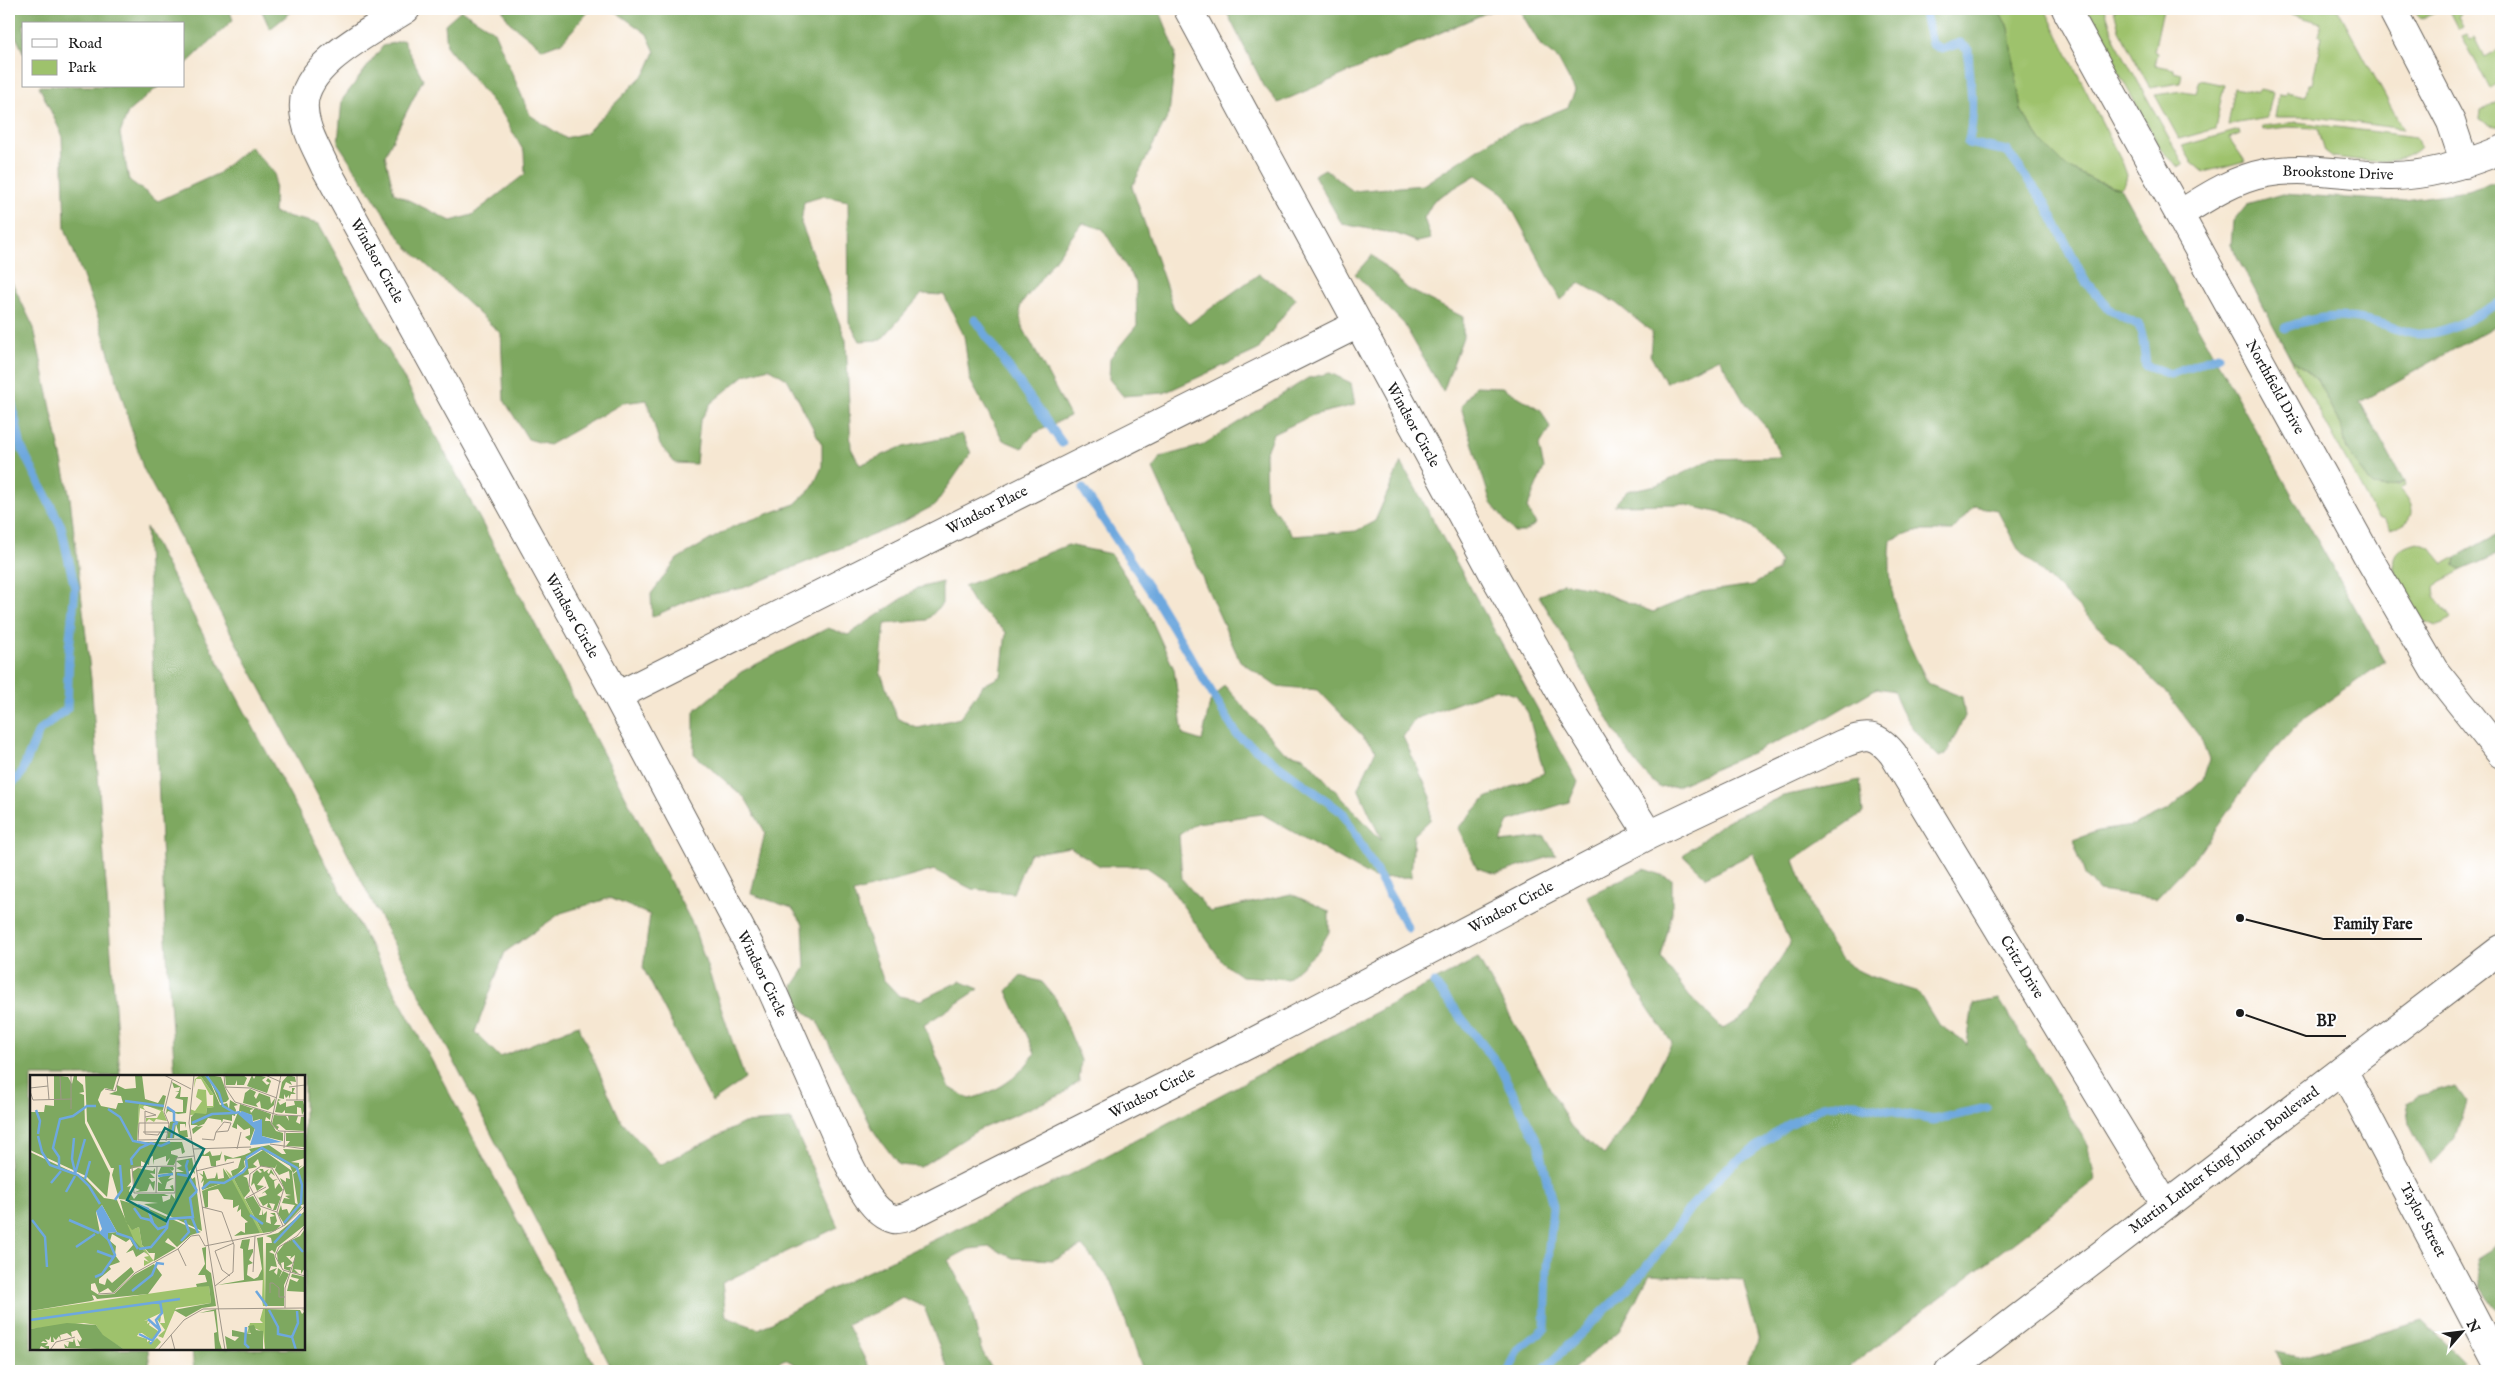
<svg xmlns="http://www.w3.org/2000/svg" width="2510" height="1380" font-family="'IM FELL English',serif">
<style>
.green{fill:#9ec26c;stroke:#5d6f44}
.forest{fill:#7ea860;stroke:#4d623e}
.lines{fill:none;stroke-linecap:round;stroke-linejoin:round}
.stream{stroke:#6ea8de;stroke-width:9}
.street-casing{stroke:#68635c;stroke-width:30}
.primary-casing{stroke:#68635c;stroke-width:30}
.street{stroke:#fff;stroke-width:28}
.primary{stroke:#fff;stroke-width:28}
.labels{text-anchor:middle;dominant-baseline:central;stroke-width:4;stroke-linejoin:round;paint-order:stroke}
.street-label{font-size:15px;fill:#1c1c1c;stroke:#fff}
.inset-river{fill:none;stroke:#6ea8de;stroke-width:2.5}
.inset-road{fill:none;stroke:#9f9689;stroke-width:1}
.view{fill:#0f766e;fill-opacity:0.15;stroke:#0f766e;stroke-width:2.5}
.inset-edge{fill:none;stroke:#1c1c1c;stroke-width:2.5}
.leader{fill:none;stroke:#1c1c1c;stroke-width:2}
.callout-dot{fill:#1c1c1c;stroke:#fff;stroke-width:2}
.callout-label{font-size:16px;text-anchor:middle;font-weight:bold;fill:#1c1c1c;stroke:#fff;stroke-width:4;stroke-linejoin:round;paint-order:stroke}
</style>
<rect width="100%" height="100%" fill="#fff"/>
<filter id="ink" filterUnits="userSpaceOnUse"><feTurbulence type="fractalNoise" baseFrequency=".02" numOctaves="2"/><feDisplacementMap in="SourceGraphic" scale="10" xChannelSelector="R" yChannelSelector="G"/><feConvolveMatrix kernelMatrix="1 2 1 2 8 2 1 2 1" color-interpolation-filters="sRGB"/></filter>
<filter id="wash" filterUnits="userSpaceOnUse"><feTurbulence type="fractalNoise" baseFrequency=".0096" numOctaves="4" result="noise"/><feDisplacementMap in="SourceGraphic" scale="20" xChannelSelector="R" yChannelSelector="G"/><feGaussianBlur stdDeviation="1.12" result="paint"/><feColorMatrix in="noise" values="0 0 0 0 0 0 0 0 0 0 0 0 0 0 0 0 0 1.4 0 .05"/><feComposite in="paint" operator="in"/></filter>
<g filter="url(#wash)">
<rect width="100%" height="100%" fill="#f6e7d2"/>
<!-- green -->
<path class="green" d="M1997 9H2045L2123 164 2127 175 2125 184 2120 188 2097 182 2067 167 2041 141 2021 110 2009 28Z
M2083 9H2105L2115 40 2184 165 2179 167 2162 151Z
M2114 9H2163L2154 51 2158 53 2155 65 2174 69V72L2182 74 2180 83 2150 88 2119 30Z
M2274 9H2338L2403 129 2315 117H2275L2279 94 2285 95 2286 92 2306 96 2308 84H2312L2322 36 2318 35 2321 23Z
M2415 9H2438L2439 11 2421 19 2417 15Z
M2448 9H2458L2461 14 2458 16 2463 26 2458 29Z
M2467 34 2470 39 2474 37 2484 57 2501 48V79L2490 89 2462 36Z
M2200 80 2224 85 2215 129 2179 139 2155 95 2183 91 2196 93Z
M2235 88 2258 93 2260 90 2273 93 2267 118 2228 125Z
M2501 99V127L2490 125 2479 119 2480 111Z
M2297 122 2416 137 2420 147C2398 169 2361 160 2333 157L2325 151 2318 128 2287 127 2263 130 2262 126Z
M2239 130 2240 134 2229 138 2245 161 2204 172 2191 161 2182 146Z
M2291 359 2317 379 2342 429 2347 450 2373 486 2399 485 2404 482 2405 485 2400 489C2417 507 2418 523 2390 529L2384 519 2378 517 2374 512Z
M2417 543 2430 547 2444 564 2456 557 2455 567 2462 570 2439 582 2435 587 2436 597 2451 618C2442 626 2433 627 2423 621 2416 613 2411 603 2406 594 2393 572 2382 551 2417 543Z"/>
<!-- forest -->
<path class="forest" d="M9 9H229L233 20 184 66V24H24V54L9 22Z
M261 9H295L270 29Z
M502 9H602L590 10 562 42 543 49 509 22Z
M612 9H1159L1176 52 1169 114 1132 187 1174 309 1189 324 1259 274 1296 298 1258 350 1164 393 1123 396 1109 379 1110 358 1137 325 1136 283 1103 229 1082 223 1020 306 1022 326 1070 416 1035 433 1022 448 1003 440 970 380 964 336 944 295 922 294 881 340 860 341 849 322 848 201 824 196 804 202 801 223 846 340 851 448 860 465 899 448 962 434 971 453 935 505 897 525 743 588 694 598 652 617 651 594 677 559 734 526 795 504 812 488 822 467V445L788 380 769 368 745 375 711 403 700 421 696 464 675 463 660 445 647 400 623 403 549 445 528 439 504 400 501 334 404 244 338 143 342 100 383 46 403 40 423 79 385 155 394 193 451 221 472 215 525 174 524 152 503 115 447 47 445 24 461 10 494 31 530 115 565 138 586 133 646 72 655 52 647 34Z
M1225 9H1495L1278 103 1264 86Z
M1514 9H1997L2009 28 2021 110 2041 141 2067 167 2097 182 2120 188 2385 661 2303 719 2258 768 2200 852 2156 899 2099 891 2085 875 2073 840 2098 831 2132 826 2168 810 2203 779 2209 760 2200 737 2166 692 2018 549 1997 510 1974 506 1952 531H1914L1891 540C1885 598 1903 633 1928 683L1962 697 1965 716 1946 754 1939 757C1917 734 1903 721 1894 691L1877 688 1812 726 1677 786 1660 788C1628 761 1610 722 1590 685 1574 655 1557 625 1539 596L1563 583 1591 588 1653 612 1702 592 1753 585 1777 571 1780 561 1752 527 1729 515 1682 504 1614 505 1627 491 1661 484 1712 459 1781 457 1767 428 1746 405 1719 358 1666 383 1650 355 1652 332 1616 303 1580 283 1561 300 1504 194 1476 175 1434 200 1424 218 1431 239 1417 242 1397 234 1342 224 1314 175 1325 169 1353 191 1423 185 1499 135 1568 107 1575 91 1558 59 1541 46 1520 11Z
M39 86H159L128 112 120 134 129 180 158 201 217 174 250 146 275 174 274 213 319 224 451 464 693 925 745 1079 712 1102 643 968 650 915 610 898 561 913 505 952 475 1032 500 1057 578 1025 621 1121 660 1165 744 1123 791 1120 838 1227 722 1283 726 1317 759 1329 829 1290 1070 1175 1478 958 1570 1125 1604 1155 1641 1102 1672 1043 1646 1005 1587 896 1644 869 1672 879V913L1661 958 1689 996 1723 1029 1751 1012 1764 984 1790 944 1753 853 1706 877 1683 855 1726 821 1783 796 1860 780 1863 813 1794 860C1805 890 1820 934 1841 958 1856 975 1897 985 1918 992L1938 1024 1967 1044 1973 1004 1999 999 2089 1147 2095 1180 1844 1371H1742L1759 1341 1743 1280 1650 1274 1619 1331 1571 1371H1143L1112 1282 1082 1246 1053 1260 1013 1258 990 1247 969 1249 948 1260 969 1300 981 1349 993 1371H949L924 1307 902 1297 876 1312 847 1324 871 1371H807L785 1359 761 1371H613L318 796 143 468 99 320 65 228 62 135Z
M2501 180V323L2360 402 2404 482 2385 488 2373 486 2347 450 2342 429 2317 379 2291 359 2231 245 2233 221 2247 204 2282 194 2398 201 2467 191Z
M1372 255 1408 289 1463 317V337L1443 392 1404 324 1355 274Z
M9 276 34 328 70 498 91 679 120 1076H31V1349H148L150 1371H9Z
M1330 373 1351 383 1355 405 1313 415 1273 434 1265 454 1266 498 1293 536 1356 531 1375 521 1401 462 1578 782 1569 802 1509 821 1501 842 1545 837 1556 855 1497 874 1477 868 1458 828 1486 798 1544 773 1528 713 1516 695 1496 689 1415 719 1403 737 1431 797 1430 820 1414 835 1411 877 1373 878 1262 814 1197 823 1179 835 1182 879 1210 912 1291 894 1329 911V932L1318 951 1287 979 1241 976 1224 964 1164 879 1145 866H1100L1070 847 1029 854 1013 893 972 889 934 870 853 893 883 979 899 996 921 1000 960 981 979 989 924 1025 949 1087 969 1099C997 1092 1019 1078 1035 1053L1007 991 1021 976 1042 982 1056 999 1081 1060 1079 1081 1061 1095 978 1130 920 1167 899 1165 875 1133 817 1021 800 1007 793 986 805 968 803 924 792 908 751 894 765 832 745 798 694 754V711L741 672 828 628 848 635 918 588 942 582V604L927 620 885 624 880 671 897 718 918 728 960 718 982 686 1001 676 1006 632 974 604 964 586 1068 545 1111 554 1146 608 1174 669 1183 735 1202 741 1210 702 1224 685 1284 752 1304 757 1382 841 1358 788 1376 750 1318 690 1276 686 1240 661 1153 469 1160 457 1201 446 1308 378Z
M1475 386 1502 387 1541 410 1550 428 1539 446 1544 468 1527 508 1536 524 1524 532H1514L1491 503 1461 407Z
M146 527 598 1371H194L192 1349H304V1076H175L165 924Z
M2501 532V553L2462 570 2455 567 2456 557Z
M2456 1086 2466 1100 2455 1138 2430 1165 2409 1124 2406 1103 2418 1096Z
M2501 1243V1317L2482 1288 2477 1258Z
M2422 1321 2464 1362 2449 1371H2284L2276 1352 2298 1357Z"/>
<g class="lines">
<!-- stream -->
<path class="stream" d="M1924 9 1932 44 1942 49 1960 43 1968 50C1969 81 1977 113 1968 143L2007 151 2045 203 2085 281 2110 310 2139 325 2143 339 2146 366 2170 374 2218 356
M975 320 1062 443
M2285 328C2323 313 2347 315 2386 325 2396 328 2409 334 2420 334 2449 334 2476 315 2501 302
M9 391 21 447 61 526 75 588 69 650 67 709 39 731 21 774 9 787
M1083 489 1154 596 1237 735 1343 813 1408 928
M1434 983 1499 1066 1539 1145 1553 1207 1547 1269 1545 1328 1518 1350 1509 1371
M1542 1371 1636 1280 1664 1245 1690 1208 1725 1170 1788 1125 1826 1105 1853 1103 1933 1120 1987 1108"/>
</g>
</g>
<g filter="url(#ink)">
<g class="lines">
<defs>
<path id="street" d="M406 9C374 30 300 65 304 109 305 130 317 149 325 167L617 696 766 977 847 1160C856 1178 872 1214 894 1219 898 1220 905 1217 909 1216L1257 1040 1649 835 1842 744C1866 734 1876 733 1893 754L2165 1204
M1188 9 1497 580 1570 709 1649 835
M2066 9 2367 555 2434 670 2501 754
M2392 9 2451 122 2465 164
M2180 214C2207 197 2234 179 2266 173 2306 165 2350 176 2391 176 2429 176 2467 164 2501 150
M617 696 1358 324
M2343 1070 2501 1370"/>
<path id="primary" d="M1949 1371 2501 949"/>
</defs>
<!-- street casing -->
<use href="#street" class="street-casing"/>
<!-- primary casing -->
<use href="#primary" class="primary-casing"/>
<!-- street -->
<use href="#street" class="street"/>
<!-- primary -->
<use href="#primary" class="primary"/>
</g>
</g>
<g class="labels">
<!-- street labels -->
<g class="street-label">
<text transform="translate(2338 173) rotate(2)">Brookstone Drive</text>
<text transform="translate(377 261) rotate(61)">Windsor Circle</text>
<text transform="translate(2275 387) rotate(61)">Northfield Drive</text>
<text transform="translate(1413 425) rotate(61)">Windsor Circle</text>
<text transform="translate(987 510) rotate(-27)">Windsor Place</text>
<text transform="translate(572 616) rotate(61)">Windsor Circle</text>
<text transform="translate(1511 907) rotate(-28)">Windsor Circle</text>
<text transform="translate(2022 967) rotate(59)">Critz Drive</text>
<text transform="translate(762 974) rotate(64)">Windsor Circle</text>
<text transform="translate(1152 1093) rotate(-27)">Windsor Circle</text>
<text transform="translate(2224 1160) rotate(-37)">Martin Luther King Junior Boulevard</text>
<text transform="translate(2423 1220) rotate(62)">Taylor Street</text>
</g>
</g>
<!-- overview -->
<g transform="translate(30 1075)">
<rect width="275" height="275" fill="#f6e7d2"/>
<path d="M165 0V4L170 0 184 20 185 28 184 32 177 33 176 39 160 40V48V34L165 36 172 26 166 22 168 14 176 15 177 31H183V20H180L171 4H166L164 13ZM109 29H116L132 34 137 46 126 44 124 47 119 44 116 47V43H127L131 36 115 30 113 32 115 35 110 33 107 67H134L133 69 107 67ZM195 94 203 102 207 99 204 104 233 158H230L195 110 171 116 201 105ZM89 132 99 151 104 154 109 152 112 170 123 185 135 179 114 191V185L119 187 114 182 119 181 103 165ZM234 172 235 231H233L232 225ZM179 210 181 228 146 233 133 263 128 261 135 255 127 244 128 243 131 241 130 248H135L133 237 114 246 118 245 117 249 120 247 119 250 128 256 127 260 122 265 112 258H109L107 261 117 264V267L120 265V269L127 263 131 267 124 275H95L73 261 66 250 54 248 0 254V236ZM233 234H235V275L233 257 220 251 222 258H217L220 248H233L230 245Z" fill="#9ec26c"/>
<path d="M24 0 38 2 42 9 44 0H52L47 1V5L53 10 54 17 49 18 54 20 55 48 80 98 77 122 56 101 0 75V37H14L15 30 24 31ZM55 0 87 1 83 15 75 13 71 17 68 25 71 31 86 34 88 28H93L91 21 79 19 87 16V10L95 14 106 13 105 0H112L115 24 128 28 133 20 136 21 133 35 109 29 107 67H152L155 77 152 79 151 73 141 76V79L148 81 144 90H137L140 83 136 87V81L124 85 123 90V81L120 82 119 90 111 86V91L100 94 101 107 97 112 101 111 99 116 104 124 108 119H134L139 121H132L133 127 140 124 141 119 145 124 146 97H154L146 93 152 91 146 86 162 83 165 99 161 95 158 97 162 104 165 102 172 156 114 129 128 128 89 124 82 100 84 93H81L57 46ZM170 0 178 2 190 30 197 28 199 34 200 25 208 30 204 31 206 35 205 41 202 40V46L193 44 192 48 191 45 178 43 174 49 166 52 173 51 163 59 162 54 168 50H161V42L165 38 176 39 177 33 184 32V20ZM178 0 191 2 199 24 196 27 190 28ZM195 0H213L217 3 214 10H207V5L205 10H196ZM222 0 224 4 226 0 236 2 232 5 237 10 240 8 236 6 238 3 241 6 237 18 217 11ZM258 0 265 2 266 7 260 6 262 10 256 7 253 14 262 17V13H265L263 17 266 19H261L259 24V20L256 23 254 19V24L249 23 252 7ZM142 7 151 12 150 22H158L156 38 148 39 138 36 136 39 137 32 145 37H153V25L145 23 149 17 145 16H149L150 12 144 13ZM220 14 226 17 224 21 226 24 229 18 240 22 241 29 245 23 244 30 238 35 231 33 230 26 226 29 228 32 213 28 215 18ZM248 24 251 25 248 26 250 30 256 27V32L265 30 264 26H273L275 34 272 40 271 33 267 32V39L255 38V35L252 38 245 37ZM210 29 224 34 220 35 221 38 225 33 241 39 240 45 236 42 235 46H240L246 56 253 58V66L232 61 230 44 223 46 222 40 209 36ZM208 37 225 53 220 66 215 62 220 60V53L214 55 207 49V54L202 52ZM244 40 256 41 259 46 258 41H268L266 47 270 49 271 42H275V56L256 55 249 49 246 50 249 52 247 55 242 49ZM144 46 156 47V53L155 49H150V56L157 55 158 62 150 63 146 49 144 63H137L140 47ZM256 58H275V72L256 71 260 66H256ZM239 70 252 79H256L253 74 275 75V83L261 87 269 88V92L273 90 263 98 260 91 233 75H228L214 86 215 92 203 103 201 96 208 93 211 83 197 84 195 87 194 80 203 83 214 80 221 77 219 74ZM173 75 174 80 180 76 182 81 190 80 192 76 190 85 186 86V92L181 91 179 81H170ZM233 75 262 96 265 128 272 132 255 150 248 139 251 130 252 135 257 134 259 139 265 130 252 128 254 123 260 124 255 121 261 120 256 119 250 103 256 107V103L260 104 259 96 249 100 245 95 247 89 245 93 230 91 228 84 223 89 227 92 218 94 219 99 213 101 217 103 220 116 214 123 204 104 216 93 215 86ZM0 77 55 103 74 123 87 125 104 165 117 179 114 177 106 182 103 175 96 178 103 170 100 164 96 167 82 159 80 166 86 171 85 180 90 187 79 191 81 194 69 204V208L75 210 77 203 82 208 101 192 104 197 83 218 78 213 69 218 65 208 61 209V215L69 220 84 219 104 200 124 189 132 200 118 219 67 224 65 221 62 220 64 225 61 226 0 236ZM72 130 87 157 78 158V165L70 158 66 137ZM274 91 275 129 268 131 263 99ZM131 92H143L144 94 142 96 139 93 143 98 138 104 144 103 137 107 135 114H142L140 111 143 110 144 116H128V107L132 109 128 103 140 98 128 99ZM108 93 123 96 125 93V99L120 98 125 103H119L122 107 125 106 124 116 120 108 117 116 105 117 110 115 105 113 102 97ZM193 93 201 105 172 115 174 105 171 108 173 102 169 98 173 100V96H174L177 104 185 103 187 97 188 104 194 103ZM229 94H233L234 97 239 94 237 97 239 99 241 94 245 101 241 98 239 101 243 105 248 104 244 106 245 114 249 108 253 115 247 120 251 122 246 135H243L245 129 239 128 242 134 237 132 238 128 233 131 226 119 228 123 237 120 235 117 231 119 239 113 234 101 227 110 234 111 227 116 224 108 221 111 223 99 227 95 230 98 232 97ZM202 105 227 152 230 158 204 161 211 156 215 158V148L218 147 211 141V134L207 137 209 130 203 133V125L194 124 188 114 178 116V132L175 133 172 116ZM223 121 231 134 229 140H232L233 134V140L237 136 236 147 241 149 240 142 245 141 240 138H245L247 146 244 150H251L245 156 233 158 215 124ZM90 125 117 133 171 157 161 160 147 172 138 163 135 167 146 173 124 186 125 178H119L112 170 109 152 102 155 96 147ZM275 136V150L247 172 245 178 242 175 239 177 244 179 247 192 241 191 239 196 247 193 244 197 247 200 248 193 252 196 249 203 253 196 259 199 254 210V231H235L236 168H242L241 163 236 161 248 158ZM275 154V193L271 199V195L264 194 269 199 262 197 265 180 260 184 261 181H256L263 188 256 192H261L260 196 254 194V187L251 188 252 193 248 188 247 178 255 168 270 161ZM233 162V205L187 210 214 205 213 174 210 173 212 165 220 164 218 175 223 174V177L219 185 223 188 218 190 217 200 224 204 228 202 232 194 227 163ZM176 172V194L181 198 186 231 172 233 156 242 144 235 181 228 179 211 167 212 166 209 177 207 175 200H168L175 189 172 173ZM262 199 275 202V217L257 216 260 204 267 207 269 204 261 202ZM186 234 189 265 192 275H185L184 258 187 257 184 236 169 238ZM235 234 270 235 272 239 275 236 271 234 275 235V275H235ZM37 248 66 250 73 260 95 275 35 273 34 269 38 272 39 267 34 266 43 267 44 263 46 271H50L47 264 50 267 52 264 47 255 41 257 42 262 37 258 30 260 31 265 29 261 26 265 23 262 24 267H21V261L19 265 15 264 18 268 13 266 11 268H18L15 271H19V275L11 271 9 275H0V254ZM224 250 226 255 233 256V275H197L195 261 205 266 209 262 202 261V255L221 259 218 251Z" fill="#7ea860" fill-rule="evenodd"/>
<path d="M212 36 222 40 223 47 232 44V61L252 67 220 70 225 54 208 39ZM72 130 87 157 78 158V166L69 158 72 154 66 136Z" fill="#6ea8de"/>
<path class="inset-river" d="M176 0 189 18 193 31 205 38 210 37M95 26 134 31M137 32 144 37V46L148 48M78 34 90 42 103 66 119 69M6 35 10 46 8 59M162 48 182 39 204 38M8 61 12 77 20 90 48 100 59 111 70 129M44 63 42 84 45 97M141 63 144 49 148 48M216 83 232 73 267 93 272 110 271 128 254 148M158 85 156 91 159 103M102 90 101 84 110 73 121 68 131 71 140 67M29 94V82L23 73 30 44 43 41 57 31H66M45 99 55 64M147 99 158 101 167 116M128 101 143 99M55 104 60 86M21 108 31 96M172 114 180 107 194 108 213 97 217 92 216 84M36 117 45 101M85 125 92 115 90 90M108 130 118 134 123 148M104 133 111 143 120 145 128 154 137 151M220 140 233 149M162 143 168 158M2 145 15 162 17 192M39 145 69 158M86 158 101 163 108 174M263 165 273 177M151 166 159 157 155 145M244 168 271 139M46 172 65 159M109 174 121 172 137 153 138 144 163 142 160 123 167 116M67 176 83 182M65 202 72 199 85 180 78 164M102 216 122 200 127 188 134 189M226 216 237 231M239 235 248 252V259L262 262 266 275M118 244 130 255M0 245 150 224M216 252 215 269 219 273M109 259 123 266M262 262 268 248 267 236M120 269 130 255 126 245 132 238 130 226"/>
<path class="inset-road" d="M17 0 19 25M30 0 31 24M41 0V34M134 0 161 14M164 0 159 48 195 275M194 0 195 12 205 27 248 40 275 41M235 0 251 7M251 0 241 49 249 56 275 57M195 12 220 13 247 23M259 12 275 10M0 13 18 11M75 14 85 16 90 0M0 16 3 25 42 24M256 25H275M267 25V0M115 42 126 40 115 36V59L128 60 130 57M139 48H109L108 65 161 64M113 57H139M172 64 184 65 186 57 198 56 201 48 194 47 186 57M136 66 139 49 134 37 142 5M240 69 275 74M254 73 255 56M163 74 221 72M207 74 211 57M145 91 102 92 104 118H145L146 83 164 81M166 96 204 87M126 118 127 91M216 123 236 112M172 132 192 137 204 170 203 197 185 211M247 137 230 131 219 110 220 99 231 91 242 93 254 113 247 137 253 151M275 151 267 161 249 172 245 181 253 195 275 201M148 174 156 191M223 197 225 161M200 201 192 195 185 176 204 168M240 218V208H243L249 213V222H255M68 219 84 218 105 198 148 174 161 161 169 160 175 171 240 158 255 150 275 131M255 233V213L265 183M141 260 145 275M20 275 26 267 45 262M128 275 154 245 173 234 275 233"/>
<path class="view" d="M135 53 174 74 136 146 97 125Z"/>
<rect width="275" height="275" class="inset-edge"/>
</g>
<!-- callouts -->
<path class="leader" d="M2240 918L2323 939H2422M2240 1013L2306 1036H2346"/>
<g class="callout-dot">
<circle cx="2240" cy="918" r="5"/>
<circle cx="2240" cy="1013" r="5"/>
</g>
<g class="callout-label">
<text x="2373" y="929">Family Fare</text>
<text x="2326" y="1026">BP</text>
</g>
<!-- margin -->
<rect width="2510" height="1380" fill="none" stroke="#fff" stroke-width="30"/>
<!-- legend -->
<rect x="22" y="22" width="162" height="65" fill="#ffffff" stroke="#a4a4a4"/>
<rect x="32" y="39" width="25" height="8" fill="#ffffff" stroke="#a4a4a4"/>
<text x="68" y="48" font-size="15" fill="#1c1c1c">Road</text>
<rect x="32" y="60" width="25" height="15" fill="#9ec26c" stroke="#a4a4a4"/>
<text x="68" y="72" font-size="15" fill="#1c1c1c">Park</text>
<!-- north arrow -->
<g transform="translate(2462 1332) rotate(62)" stroke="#ffffff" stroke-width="4" paint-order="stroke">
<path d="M0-4L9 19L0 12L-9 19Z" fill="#1c1c1c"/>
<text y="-8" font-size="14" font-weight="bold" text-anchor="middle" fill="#1c1c1c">N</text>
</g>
</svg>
